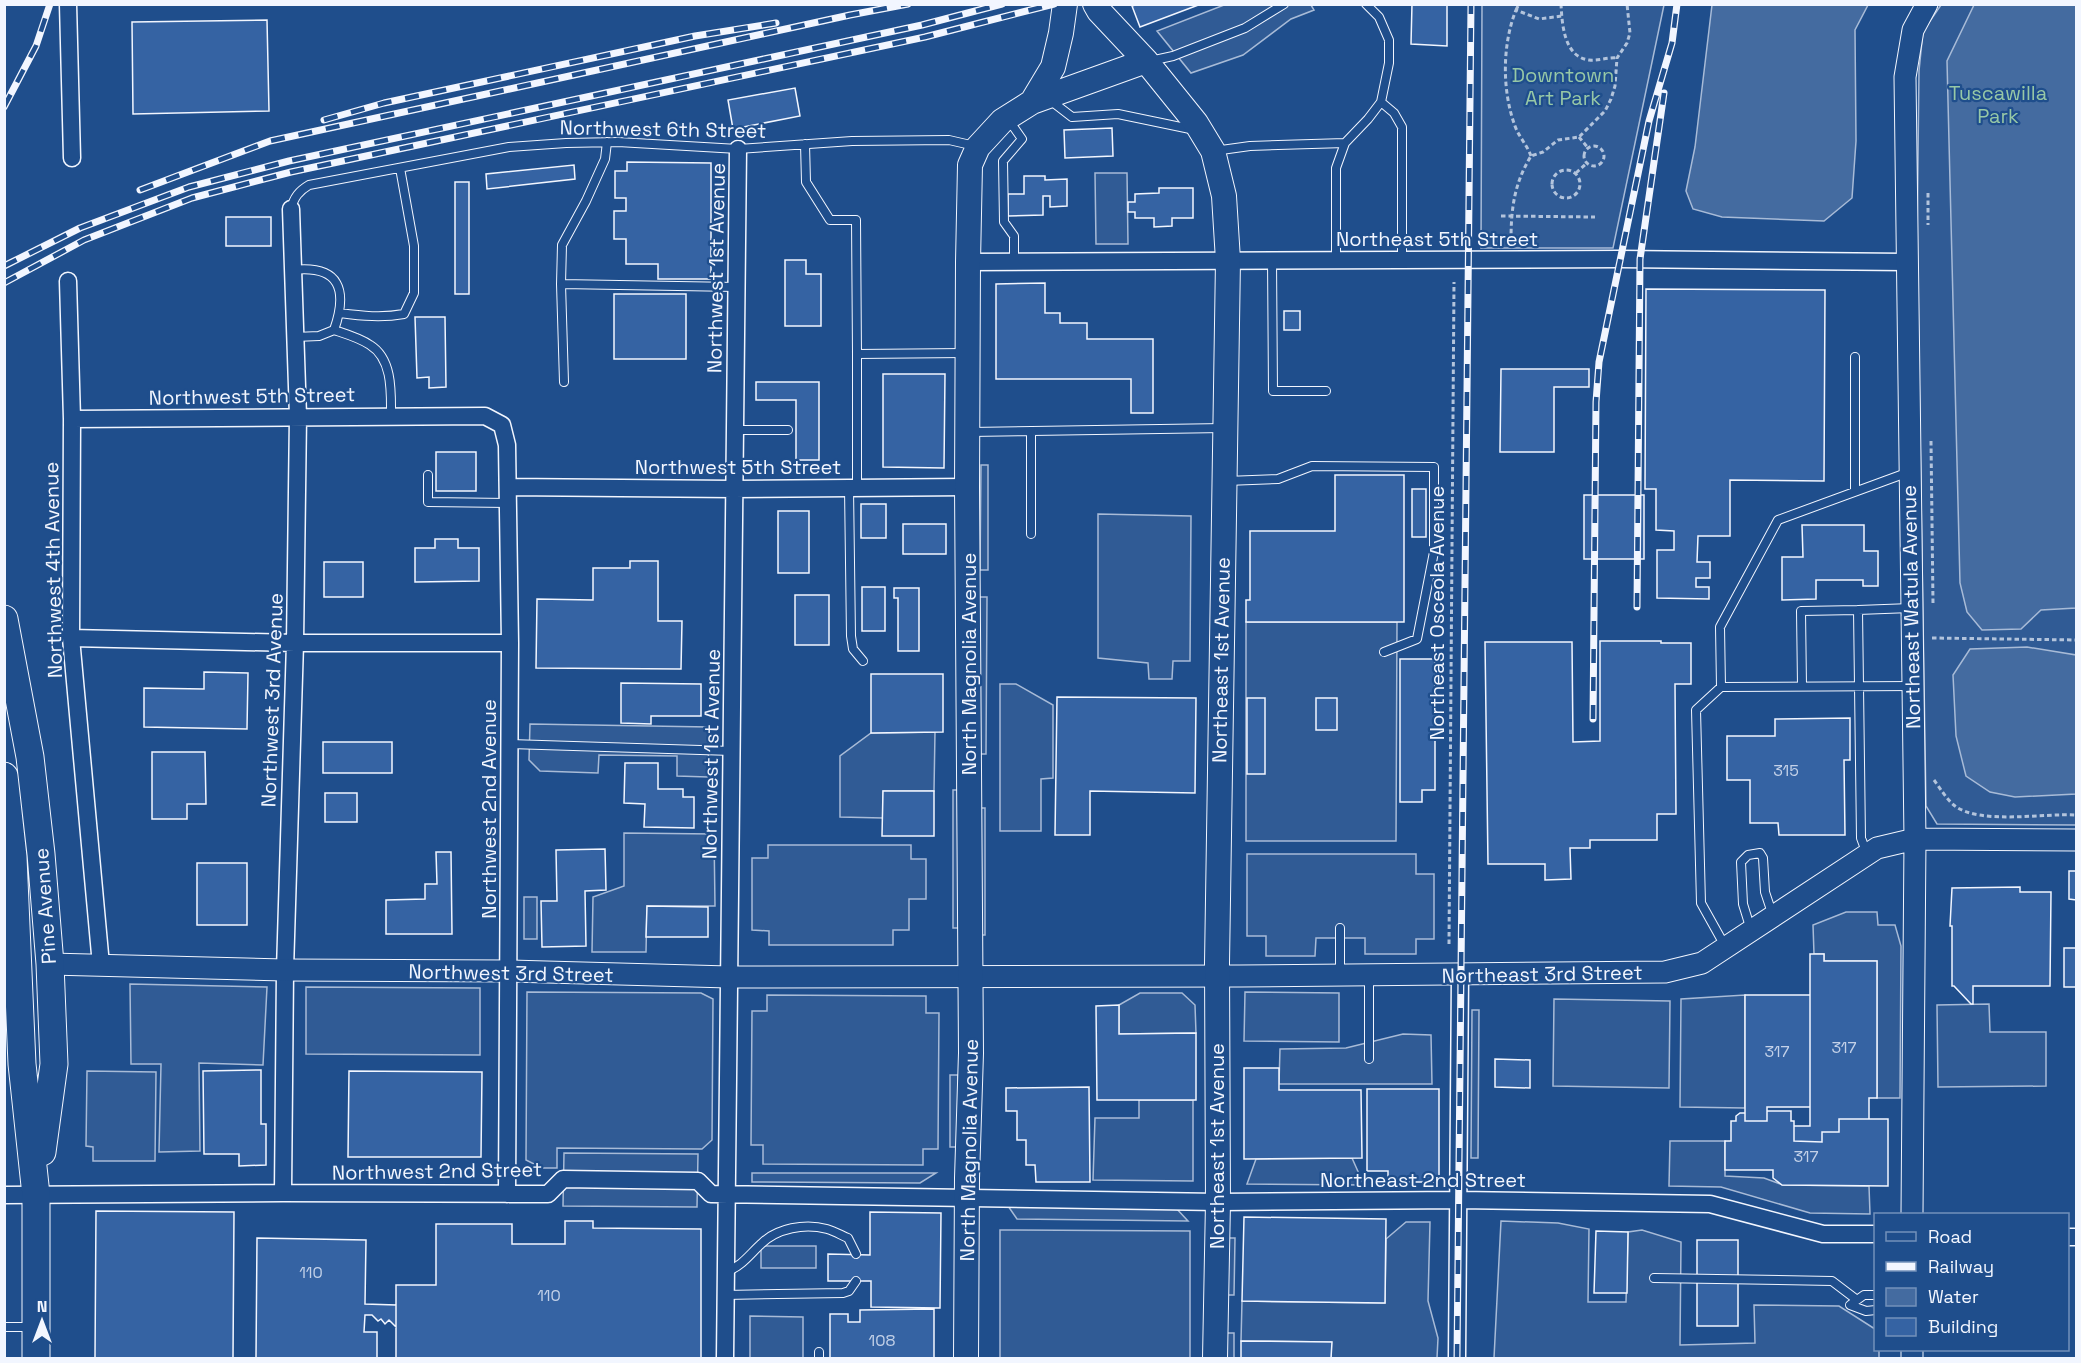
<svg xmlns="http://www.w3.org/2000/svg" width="2081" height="1363" font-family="'Space Grotesk',sans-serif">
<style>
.built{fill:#305b95;stroke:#a8bbd7;stroke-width:1.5}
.water{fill:#446ba0;stroke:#a8bbd7;stroke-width:1.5}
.building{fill:#3563a3;stroke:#f2f6ff;stroke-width:1.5}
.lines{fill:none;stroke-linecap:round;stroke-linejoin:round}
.service-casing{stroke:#f2f6ff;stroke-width:10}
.minor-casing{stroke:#f2f6ff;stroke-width:19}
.tertiary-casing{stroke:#f2f6ff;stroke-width:23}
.secondary-casing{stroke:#f2f6ff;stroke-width:26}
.trunk-casing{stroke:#f2f6ff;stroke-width:29}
.path{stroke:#b3c4dc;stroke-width:3;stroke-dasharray:4.5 3;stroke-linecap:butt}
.service{stroke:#1f4e8c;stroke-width:8}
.minor{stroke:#1f4e8c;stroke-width:16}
.tertiary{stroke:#1f4e8c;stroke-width:21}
.secondary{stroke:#1f4e8c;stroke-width:24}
.trunk{stroke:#1f4e8c;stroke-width:27}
.rail-casing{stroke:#f2f6ff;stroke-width:7}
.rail{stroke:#1f4e8c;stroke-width:4.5;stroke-dasharray:14;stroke-linecap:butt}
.labels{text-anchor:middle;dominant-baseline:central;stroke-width:4.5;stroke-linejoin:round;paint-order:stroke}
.number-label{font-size:16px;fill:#c3d1e8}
.park-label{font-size:20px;fill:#97c8a6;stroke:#1f4e8c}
.street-label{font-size:20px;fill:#f2f6ff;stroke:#1f4e8c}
</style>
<rect width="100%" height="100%" fill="#1f4e8c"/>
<!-- built -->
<path class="built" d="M1224 5H1311L1314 10 1291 19 1243 55 1191 73 1157 31Z
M1482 5H1664L1613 248H1481Z
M1941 5H2076V825L1937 824 1926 806 1917 243 1919 71 1923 31Z
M1095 173H1127L1128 244H1096Z
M981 465H988V570H980Z
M1098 514 1191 516 1190 661H1173L1172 679H1149L1148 663 1098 658Z
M979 597H987L986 754H978Z
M1246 622H1397L1396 841H1246Z
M1000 684H1016L1053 705V778L1041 779V831H1000Z
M530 724 709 727 708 777 677 776V756L599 755 598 773 540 771 529 760Z
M935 732 934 791H883V818L840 817V756L871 733Z
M953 790H960V928H953Z
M978 808H985V935H979Z
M624 833 714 834 715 906H647L646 952H592L593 897 624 886Z
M768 845H911V859H926V899H909V930H893V945H769V931L752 930V858H768Z
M1247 854H1416V874H1434V939H1416V954H1365V938H1316L1315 956H1266V936H1247Z
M524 897H537V939H524Z
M1846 912H1877L1878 925H1895L1901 946 1900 1098H1877V961H1824V954H1814L1813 925Z
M130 984 267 987 263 1065 199 1063 200 1151 159 1152 161 1064H131Z
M306 987 480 988V1055L306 1054Z
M527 992 701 993 713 999 712 1140 702 1149 557 1148V1168H542L526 1160Z
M1245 992 1339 993V1042L1244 1041Z
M1140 993H1182L1195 1005 1196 1033 1119 1034V1005Z
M767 995 926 996V1013H939L938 1149H923V1165L763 1164V1145H751L752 1011H767Z
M1745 995V1108L1680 1107 1681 999Z
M1554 999 1670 1001 1669 1088 1553 1086Z
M1989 1004 1990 1032H2046V1086L1938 1087 1937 1005Z
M1472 1010H1479L1478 1158H1471Z
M1403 1034 1431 1035 1432 1084H1279L1280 1049 1346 1048Z
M87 1071 156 1072 155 1161H93V1147L86 1146Z
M950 1075H958V1147H950Z
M1139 1100H1193V1181L1093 1180 1095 1118H1139Z
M1670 1141H1725V1176L1764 1178 1783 1185 1869 1186 1870 1214 1810 1213 1721 1187 1669 1186Z
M564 1153 698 1154 697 1207 563 1206Z
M1352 1158 1364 1185 1247 1184 1256 1159Z
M752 1173H936L920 1183 752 1182Z
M1008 1206 1175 1207 1188 1221 1017 1219Z
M1501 1221 1558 1223 1589 1229 1588 1302H1626L1628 1232 1642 1230 1681 1242 1680 1345 1755 1343 1754 1305 1839 1306 1875 1329 1876 1350H1879V1358H1494Z
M1406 1222H1430L1428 1301 1438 1338 1437 1358H1331V1342L1241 1341 1242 1301 1385 1303 1386 1239Z
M1000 1230 1190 1231V1358H1000Z
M1226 1238H1235L1234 1295H1225Z
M761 1246H816V1268H761Z
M750 1316 803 1317V1358H750Z
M1225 1333H1234V1358H1225Z"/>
<!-- water -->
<path class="water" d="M1712 5H1868L1855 30 1856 141 1852 198 1824 221 1722 217 1693 209 1686 191 1695 147Z
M1974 5H2076V608L2041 610 2021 629 1982 630 1967 612 1960 583 1947 61Z
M2027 647 2076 655V794L2015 797 1990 792 1966 776 1956 736 1953 675 1970 649Z"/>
<!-- building -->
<path class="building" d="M1138 4H1201L1140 27 1132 6Z
M1412 4H1447V46L1411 44Z
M267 20 269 111 133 114 132 22Z
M795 88 800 116 733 129 728 100Z
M1112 128 1113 156 1065 158 1064 130Z
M627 162 711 163V279H658V264H626V239H614V211H626V198H615V171H627Z
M574 165 575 179 487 189 486 174Z
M1024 176H1045V180L1067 179V206L1050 207V196H1043V215L1008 216V194H1024Z
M455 182H469V294H455Z
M1159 188H1193V218H1172V226L1154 227V218H1135V212H1128V202H1135V194L1159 193Z
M226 217H271V246H226Z
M785 260H806V274H821V326H785Z
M1045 283V313H1060V323H1087V339H1153V413H1131V379H996V284Z
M1646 289 1825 290 1824 481 1730 480V536H1698L1697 562H1710V578H1696V587H1709V599L1657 598V550H1674V531L1656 530V489H1645Z
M614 294H686V359H614Z
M1284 311H1300V330H1284Z
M415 317H445L446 387 429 388V377L417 378Z
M1501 369H1589V387H1554V452H1500Z
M883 374H945L944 468 883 467Z
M756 382H819V460H796V400H756Z
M436 452H476V491H436Z
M1335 475H1404V622H1246V600H1250V531H1335Z
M1412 489H1426V537H1412Z
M1584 495H1644V559H1584Z
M861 504H886V538H861Z
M778 511H809V573H778Z
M903 524H946V554H903Z
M1802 525H1864V551H1878V586H1863V580H1816V599L1782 600V557H1803Z
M435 539H458V548H479V581L415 582V548H435Z
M630 561H658V621H682L681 669 536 668 537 599 593 600V568H630Z
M324 562H363V597H324Z
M862 587H885V631H862Z
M894 588H919V651H898V598H894Z
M795 595H829V645H795Z
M1600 641H1661V643H1691V684H1675L1676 814H1657V840H1590V848H1570L1571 879 1545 880V864H1488L1485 642H1572L1573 742 1600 741Z
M1400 659H1435V790H1422V802H1400Z
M204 672 248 673 247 729 144 727V688L204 689Z
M871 674H943V732L871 733Z
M621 683 701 684V716H651V724L621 723Z
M1057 697 1196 698 1195 793 1090 791V835H1055Z
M1247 698H1265V774H1247Z
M1316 698H1337V730H1316Z
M1850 718V760H1844L1845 835H1779L1778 823H1750V780H1727V736H1775V719Z
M323 742H392V773H323Z
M152 752H205L206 804H187V819H152Z
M625 763H658V789H683V797H694V828L644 827 645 804 624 803Z
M883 791H934V836H882Z
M325 793H357V822H325Z
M605 849 606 890 585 891 586 946 542 947 541 901H557L556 850Z
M436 852H451L452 934H386V900L425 899V884H437Z
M197 863H247V925H197Z
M2069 871H2076V900L2069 899Z
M2020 887V892H2051L2050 986H1973V1004H1971L1954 986H1952V926H1950L1952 888Z
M647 906 708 907V937H646Z
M2064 948H2076V987H2064Z
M1810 954H1824V961H1877V1098H1869V1119H1839V1132H1822V1142L1794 1141V1126H1810Z
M1745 995H1810V1107H1767V1121H1745Z
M1119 1005V1034L1196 1033V1100H1097L1096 1006Z
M1495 1059 1530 1060V1088L1495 1087Z
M1244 1068H1279V1090H1361L1362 1158 1244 1159Z
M261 1070V1124H266V1165L239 1166V1154H204L203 1071Z
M349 1071 482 1072 481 1157H348Z
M1089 1087 1090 1182H1036L1035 1165H1026V1140H1017V1111H1006V1088Z
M1367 1089H1439V1182H1388V1171H1367Z
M1767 1111H1791V1121H1794V1141L1822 1142V1132H1839V1119H1888V1186L1782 1185 1773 1178V1170H1725V1141H1731V1121H1736V1116L1740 1113H1745V1121H1767Z
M96 1211 234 1212 233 1358H95Z
M870 1212 941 1213 940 1308 871 1307V1281H828V1254L870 1255Z
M1244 1217 1386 1219 1385 1303 1242 1301Z
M565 1221H593V1228L701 1229V1358H396V1285H436V1224H512V1244H565Z
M1596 1231 1628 1232 1627 1293H1594Z
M257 1238 366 1240 365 1304 396 1305V1327L389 1320 385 1324 381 1319 378 1321 372 1315H365L364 1332H377V1358H256Z
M1697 1240H1738V1326H1697Z
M934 1309V1358H830V1314H848V1322H860V1310Z
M1241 1341 1332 1342 1331 1358H1241Z"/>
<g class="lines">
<defs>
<path id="service" d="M1150 61 1173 56 1245 28 1284 4
M1050 100 1072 117 1118 114 1195 130
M1381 102 1394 113 1402 127V260
M1008 119 1022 139 1003 161 1004 222 1014 236V262
M805 144 806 182 830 220H856L857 354
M1214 151 1250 146 1345 143
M291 209C294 197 299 191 309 185L509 147 566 143 618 142 738 149 852 141 949 140 975 146
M1272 260 1273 391H1326
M1336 260V168L1345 143 1368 119 1381 102 1389 63V40L1379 17 1366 4
M293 270C340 265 348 290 334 330L319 336 295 337
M561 284 736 287
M340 313C362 316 382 318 404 314L414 293V246L400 168
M334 330C346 334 360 338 370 345 393 359 391 393 391 416
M1855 357V491
M564 382 561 284 562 245 586 201 605 159 607 142
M735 430H788
M1031 431V534
M970 432 1224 428
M428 475V502L508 503
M1226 481 1278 479 1312 466 1434 467V552L1417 639 1384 652
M849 488 851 636 853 649 863 661
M857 488V354L965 353
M1802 686 1801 611 1858 610
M1721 687 1720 627 1778 520 1909 472
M510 744 732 751
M1867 854 1861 838 1858 610 1911 608
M1340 928V975
M1751 930 1743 904 1741 862 1748 855 1760 853 1763 858 1765 892 1773 916
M1725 946 1701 903 1696 710 1721 687 1912 686
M1369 976V1059
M726 1272C742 1266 749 1255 761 1244 777 1228 805 1223 827 1229 834 1231 841 1235 848 1238L856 1254
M1654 1278 1832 1281 1857 1300
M725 1295 843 1293 849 1291 856 1281
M1876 1295H1864L1850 1305 1866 1311 1876 1310
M4 1327H32
M819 1352V1358"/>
<path id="minor" d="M68 4 72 158
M968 262 1620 259 1906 262
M68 281 72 419 71 638 101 965
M72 419 485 416 502 425 507 445 510 643 507 1194
M508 487 734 489 967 487
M71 638 295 643H510
M283 1193 285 970 295 643 298 416 291 209
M4 1195 283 1193 548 1194 563 1179 698 1181 711 1194 1218 1202 1459 1200 1710 1204 1823 1234H1876
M2068 1237H2076
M725 1358 738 149
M1457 1358 1460 975"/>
<path id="tertiary" d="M50 964 285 970 510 971 729 977 1240 976 1665 972 1702 963 1877 848 1915 839 2076 840
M1912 1214 1915 839 1905 77 1913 30 1927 4
M1912 1350V1358"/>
<path id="secondary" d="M1095 4 1099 11 1146 61 1196 123 1213 151 1224 196 1228 260 1217 963 1218 1202 1215 1358
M1032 102 1146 61
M966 1358 967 1178 971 1053 967 487 968 262 970 165 978 147 1002 121 1032 102 1053 67 1061 33 1065 4"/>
<path id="trunk" d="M4 619 30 757 41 854 50 964 54 1064 42 1152
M4 776 13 857 22 1064 36 1195V1358"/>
</defs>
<!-- service casing -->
<use href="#service" class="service-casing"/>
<!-- minor casing -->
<use href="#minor" class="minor-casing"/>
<!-- tertiary casing -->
<use href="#tertiary" class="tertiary-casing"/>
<!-- secondary casing -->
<use href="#secondary" class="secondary-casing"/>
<!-- trunk casing -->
<use href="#trunk" class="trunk-casing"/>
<!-- path -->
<path class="path" d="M1561 4C1562 24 1564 57 1589 60 1598 61 1608 57 1617 58
M1516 10 1519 4
M1579 137 1588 148
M1584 156a10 10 0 1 1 20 0a10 10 0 1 1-20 0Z
M1531 156C1527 145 1519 137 1515 126 1502 91 1502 45 1516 10L1539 19 1562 16
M1552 184a14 14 0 1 1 28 0a14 14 0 1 1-28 0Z
M1576 173 1587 163
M1928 193V225
M1501 216 1595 217
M1511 241C1511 209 1514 184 1531 156L1543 152 1558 140 1579 137 1605 111 1611 99 1615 86 1617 58 1627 43 1630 33 1627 4
M1931 441 1933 603
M1932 638 2076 640
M1934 780C1940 788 1947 800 1955 806 1980 825 2044 813 2076 815
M1449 944 1454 282"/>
<!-- service -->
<use href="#service" class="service"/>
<!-- minor -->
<use href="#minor" class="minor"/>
<!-- tertiary -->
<use href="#tertiary" class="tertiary"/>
<!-- secondary -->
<use href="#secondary" class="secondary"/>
<!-- trunk -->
<use href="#trunk" class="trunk"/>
<defs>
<path id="rail" d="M4 107 36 46 50 4
M324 120 384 103 695 36 776 23
M140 190 270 141 850 15 908 4
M4 266 80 228 189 187 289 161 922 25 1002 4
M4 283 84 240 192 198 291 172 925 37 1054 4
M1637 607 1640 259 1664 93
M1593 719 1596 402 1599 362 1649 121 1672 43 1677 4
M1457 1358 1471 4"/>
</defs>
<!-- rail casing -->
<use href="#rail" class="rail-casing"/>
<!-- rail -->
<use href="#rail" class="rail"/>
</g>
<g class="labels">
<!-- number labels -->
<g class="number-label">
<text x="1786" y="770">315</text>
<text x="1844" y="1047">317</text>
<text x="1777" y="1051">317</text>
<text x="1806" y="1156">317</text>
<text x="311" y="1272">110</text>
<text x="549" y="1295">110</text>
<text x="882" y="1340">108</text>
</g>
<!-- park labels -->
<g class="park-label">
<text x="1563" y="75">Downtown<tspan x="1563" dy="23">Art Park</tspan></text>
<text x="1998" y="93">Tuscawilla<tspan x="1998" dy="23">Park</tspan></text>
</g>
<!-- street labels -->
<g class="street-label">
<text transform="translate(663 129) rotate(1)">Northwest 6th Street</text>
<text x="1437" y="239">Northeast 5th Street</text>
<text transform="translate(716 268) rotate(-89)">Northwest 1st Avenue</text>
<text transform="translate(252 396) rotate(-1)">Northwest 5th Street</text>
<text x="738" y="467">Northwest 5th Street</text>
<text transform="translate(53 570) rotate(-91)">Northwest 4th Avenue</text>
<text transform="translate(1911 607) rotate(-91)">Northeast Watula Avenue</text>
<text transform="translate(1437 613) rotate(-90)">Northeast Osceola Avenue</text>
<text transform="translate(1221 660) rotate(-89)">Northeast 1st Avenue</text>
<text transform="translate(969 664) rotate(-90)">North Magnolia Avenue</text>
<text transform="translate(272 700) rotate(-88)">Northwest 3rd Avenue</text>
<text transform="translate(711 754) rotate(-89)">Northwest 1st Avenue</text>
<text transform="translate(489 809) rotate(-90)">Northwest 2nd Avenue</text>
<text transform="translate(45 906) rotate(-94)">Pine Avenue</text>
<text transform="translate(511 973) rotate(1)">Northwest 3rd Street</text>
<text transform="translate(1542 974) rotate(-1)">Northeast 3rd Street</text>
<text transform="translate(1217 1146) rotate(-90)">Northeast 1st Avenue</text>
<text transform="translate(969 1150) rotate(-89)">North Magnolia Avenue</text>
<text transform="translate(437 1171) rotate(-1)">Northwest 2nd Street</text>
<text x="1423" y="1180">Northeast 2nd Street</text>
</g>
</g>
<!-- border -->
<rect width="2081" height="1363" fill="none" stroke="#f2f6ff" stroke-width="12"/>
<!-- legend -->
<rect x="1874" y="1213" width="195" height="138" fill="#1f4e8c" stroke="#7391ba" stroke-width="1.5"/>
<rect x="1886" y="1232" width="30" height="9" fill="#1f4e8c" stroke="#7391ba" stroke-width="1.5"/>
<text x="1928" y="1243" font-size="18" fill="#f2f6ff">Road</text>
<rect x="1886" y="1262" width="30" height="9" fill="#f2f6ff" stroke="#7391ba" stroke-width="1.5"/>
<text x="1928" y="1273" font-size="18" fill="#f2f6ff">Railway</text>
<rect x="1886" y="1288" width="30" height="18" fill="#446ba0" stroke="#7391ba" stroke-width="1.5"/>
<text x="1928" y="1303" font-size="18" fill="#f2f6ff">Water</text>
<rect x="1886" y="1318" width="30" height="18" fill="#3563a3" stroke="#7391ba" stroke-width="1.5"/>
<text x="1928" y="1333" font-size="18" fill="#f2f6ff">Building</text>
<!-- north arrow -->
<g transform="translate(42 1321)" stroke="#1f4e8c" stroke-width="4.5" paint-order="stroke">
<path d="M0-4.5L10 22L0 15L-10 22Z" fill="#f2f6ff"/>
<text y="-9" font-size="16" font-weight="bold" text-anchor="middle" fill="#f2f6ff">N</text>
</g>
</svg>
